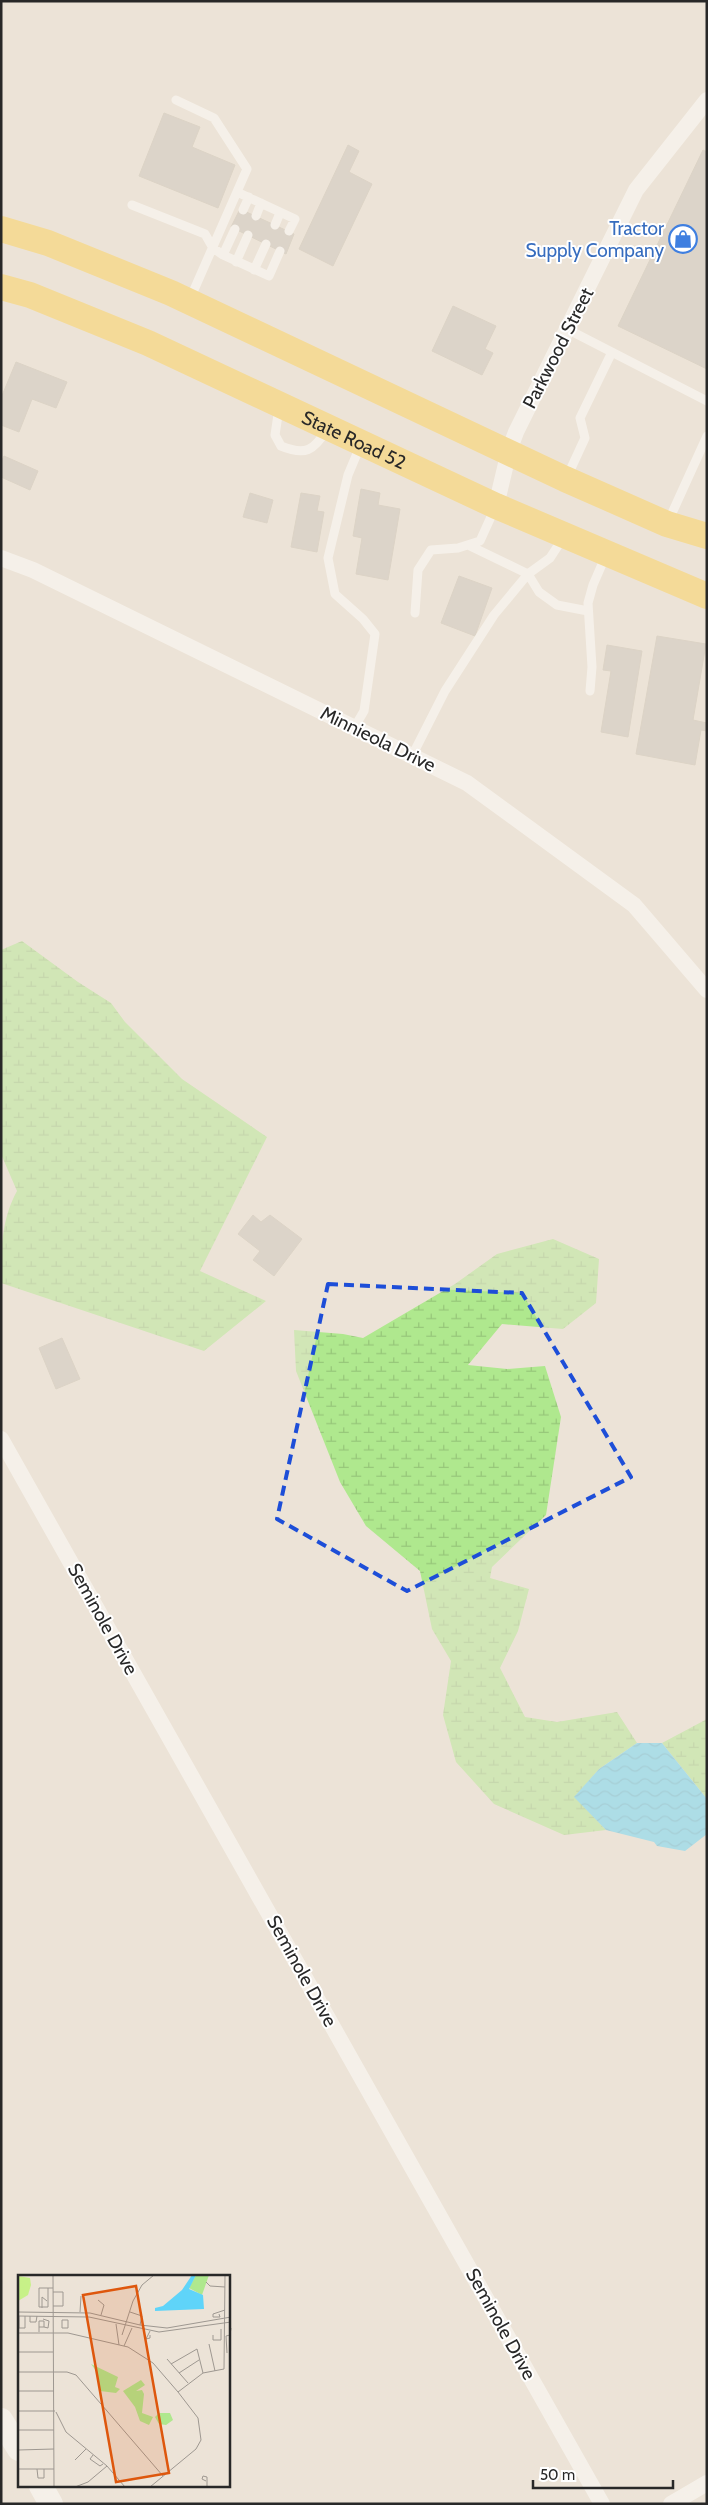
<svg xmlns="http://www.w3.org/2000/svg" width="708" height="2505" font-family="Cabin,sans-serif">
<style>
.wetland{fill:url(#wetland-marsh)}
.water{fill:url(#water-waves)}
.building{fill:#c7c0b8;stroke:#c7bfb1}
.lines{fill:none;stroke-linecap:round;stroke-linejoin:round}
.lane{stroke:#fff;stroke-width:9}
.street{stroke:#fff;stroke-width:16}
.secondary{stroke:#fff;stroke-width:24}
.primary{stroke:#fdcf4c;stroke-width:26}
.marked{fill:none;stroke:#1d4ed8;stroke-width:4;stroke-dasharray:10 6;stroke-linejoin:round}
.labels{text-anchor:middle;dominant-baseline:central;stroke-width:4;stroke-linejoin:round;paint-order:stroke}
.shop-label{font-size:19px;fill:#366cbe;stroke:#fff;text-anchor:end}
.street-label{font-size:19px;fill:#282828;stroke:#fff}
.inset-road{fill:none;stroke:#9e9891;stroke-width:1}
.view{fill:#de570d;fill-opacity:0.15;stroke:#de570d;stroke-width:2.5}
.inset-edge{fill:none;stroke:#282828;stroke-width:2.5}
</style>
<defs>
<pattern id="wetland-marsh" width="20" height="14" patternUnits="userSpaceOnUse" patternTransform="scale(1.25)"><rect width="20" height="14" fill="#afe88e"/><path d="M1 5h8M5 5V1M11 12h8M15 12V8" fill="none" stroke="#97c77a"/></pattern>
<pattern id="water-waves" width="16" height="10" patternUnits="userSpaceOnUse" patternTransform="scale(1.25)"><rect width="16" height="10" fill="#5fd4f9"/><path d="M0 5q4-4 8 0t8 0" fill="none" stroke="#53b6d5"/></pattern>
</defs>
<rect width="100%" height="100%" fill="#ece3d7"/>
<!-- wetland -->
<path class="wetland" d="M22 941 78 982 111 1003 125 1022 182 1079 267 1137 200 1271 266 1301 204 1351 1 1283C1 1251 1 1220 17 1191L1 1154V950Z
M553 1239 599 1259 596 1303 563 1329 502 1324 468 1365 507 1369 545 1366 561 1417 546 1515 492 1567 490 1578 529 1589 518 1631 500 1668 525 1717 557 1722 617 1712 637 1743 599 1769 575 1797 606 1830 564 1835 494 1804 456 1762 443 1715 451 1661 432 1629 420 1571 366 1526 340 1482 296 1371 294 1330 343 1334 363 1338 455 1284 497 1254Z
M707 1719V1799L662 1743Z"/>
<!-- water -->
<path class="water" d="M637 1743H662L707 1799V1834L685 1851 657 1846 654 1842 606 1830 574 1797 599 1769Z"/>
<!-- building -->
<path class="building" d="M164 113 200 127 192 147 235 165 218 208 139 176Z
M348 145 359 151 349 172 372 184 333 266 299 249Z
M703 150 707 152V369L618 326Z
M240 209 294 234 286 254 231 227Z
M453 306 496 326 485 349 493 353 482 375 432 351Z
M16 362 67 382 56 408 32 399 19 432 1 425V398Z
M4 456 38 471 30 490 1 477V462Z
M361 489 380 493 378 505 400 509 388 580 356 574 362 538 353 536Z
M250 493 273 500 267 523 243 517Z
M301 493 320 496 317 511 324 512 317 552 291 547Z
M459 576 492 588 475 636 441 623Z
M657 636 706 644 693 720 707 723V731L701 730 695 765 636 754Z
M607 645 642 651 628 737 601 732 611 671 603 670Z
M253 1215 261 1222 270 1215 302 1239 274 1276 253 1260 260 1251 238 1234Z
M62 1338 80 1379 56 1389 39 1348Z"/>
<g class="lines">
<!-- lane -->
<path class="lane" d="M176 100 214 118 247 169 190 299
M237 192 295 219 289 231
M132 205 205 234 213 248 223 255 269 276 280 251
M243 210 249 197
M256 216 261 203
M275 225 280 213
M223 255 235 229
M236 262 248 235
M254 270 266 244
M567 329 707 401
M279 408 275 435 281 446C305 456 314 451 327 429
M567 477 585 438 580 418 612 352
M668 522 707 436
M468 545 528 574 539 592 557 605 588 611
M415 613 418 570 431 550 458 548 480 541 495 508
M590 691 592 667 588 603 593 585 606 555
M354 728 364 711 375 634 363 619 335 594 328 558 348 475 361 444
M412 756 445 691 494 615 528 574 550 558 563 538"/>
<!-- street -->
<path class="street" d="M496 506 509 451 516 432 636 190 707 100
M1 558 33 570 467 783 634 905 707 990
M1 1439 602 2504
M671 2504 707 2483"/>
<!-- secondary -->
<path class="secondary" d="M1 2420 19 2449
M41 2486 51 2504"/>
<!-- primary -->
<g class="primary">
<path d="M1 229 48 243 171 293 565 479 667 524 707 536"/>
<path id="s1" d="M1 287 30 295 148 343 496 506 707 596"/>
</g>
</g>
<!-- marked area -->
<path d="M0 0H708V2505H0ZM328 1284 522 1293 631 1477 407 1591 277 1519Z" fill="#ece3d7" fill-opacity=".55" fill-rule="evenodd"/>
<path class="marked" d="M328 1284 522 1293 631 1477 407 1591 277 1519Z"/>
<!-- icons -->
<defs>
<symbol id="shop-ring" viewBox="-11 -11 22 22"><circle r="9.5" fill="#fff" stroke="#3f7fe0" stroke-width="1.5"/><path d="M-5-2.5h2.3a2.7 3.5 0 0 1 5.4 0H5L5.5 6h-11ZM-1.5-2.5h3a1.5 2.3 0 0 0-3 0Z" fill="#3f7fe0"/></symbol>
</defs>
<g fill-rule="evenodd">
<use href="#shop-ring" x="667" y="223" width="32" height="32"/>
</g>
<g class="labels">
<!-- shop labels -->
<g class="shop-label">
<text x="664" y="228">Tractor<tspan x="664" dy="22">Supply Company</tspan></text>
</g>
<!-- street labels -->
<g class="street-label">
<text transform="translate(558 348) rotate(-63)">Parkwood Street</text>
<text stroke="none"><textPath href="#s1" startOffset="385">State Road 52</textPath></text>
<text transform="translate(378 739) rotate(26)">Minnieola Drive</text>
<text transform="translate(103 1619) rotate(61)">Seminole Drive</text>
<text transform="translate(302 1971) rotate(61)">Seminole Drive</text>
<text transform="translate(501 2324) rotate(61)">Seminole Drive</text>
</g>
</g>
<!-- overview -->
<g transform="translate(18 2275)">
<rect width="212" height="212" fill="#ece3d7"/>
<path d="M178 0H191L184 20 171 13Z" fill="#afe88e"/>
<path d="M73 89 100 102 97 112 102 114 98 118 82 116 79 97ZM123 105 127 110 118 116 124 115 126 119 124 138 135 142 131 150 122 146 117 132 105 116ZM141 138H152L155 145 148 150 141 149 137 142Z" fill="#afe88e"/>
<path d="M0 1 12 3 13 10 10 20 0 26Z" fill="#c7f188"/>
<path d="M174 0H178L171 14 185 20 186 34 137 36V33L145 31 164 15Z" fill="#5fd4f9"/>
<path class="inset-road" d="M35 0 36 212M188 7 192 11 207 12M30 13V32H21V13H35M80 25 86 30 83 40M35 31H45V17H35M24 33V22L29 26M0 37 72 38 122 50 149 53 213 42M62 37 63 21M112 37 124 41 122 50M201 39 202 42H195V39L207 35M0 41 71 42 141 57 213 47M1 41V53H7V41M12 41V47H18L19 41M25 44 31 46 30 53 26 52M44 45H50V53H44ZM98 49 101 70M21 52H26V46H21V57M132 56 128 64 132 63V60M0 58H50L110 72 135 88 160 117 180 143 183 165 178 174 132 212M104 60 115 26 124 10 136 0M195 60V65H203V54M191 69 197 96M106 71 114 53M0 77H35M209 78 208 61 212 60 213 53M149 84 170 108M153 89 179 74 185 98M0 97H49L58 100 145 201M161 98 181 85M0 116H36M160 117 185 98 206 94 207 0M0 136H37M38 137 48 157 89 191 107 212M0 155H36M0 175 36 174M75 180 72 184 82 191 85 189M57 185 68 174M0 194H36M19 194 20 203H26V194M188 206 184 204 185 201 189 202V212M57 212 70 207 89 191"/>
<path class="view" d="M118 11 151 198 98 207 65 20Z"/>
<rect width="212" height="212" class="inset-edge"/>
</g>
<!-- border -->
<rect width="708" height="2505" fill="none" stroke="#282828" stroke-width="5"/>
<!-- scale -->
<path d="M533 2480v8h140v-8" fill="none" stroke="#282828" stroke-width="2.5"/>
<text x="540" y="2480" font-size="15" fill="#282828" stroke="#ffffff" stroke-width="4" paint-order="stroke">50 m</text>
</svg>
